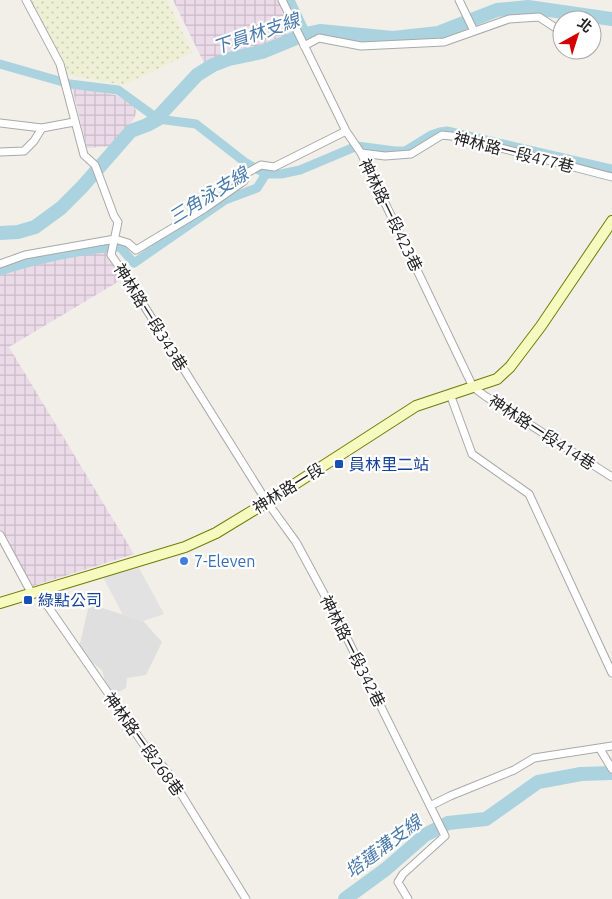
<svg xmlns="http://www.w3.org/2000/svg" width="612" height="899" font-family="Ubuntu,'Noto Sans TC',sans-serif">
<style>
.residential{fill:#e0dfdf}
.industrial{fill:url(#industrial-grid)}
.farmland{fill:url(#farmland-dots)}
.parking{fill:#e2e2e2}
.lines{fill:none;stroke-linecap:round;stroke-linejoin:round}
.canal{stroke:#aad3df;stroke-width:9}
.river{stroke:#aad3df;stroke-width:14}
.street-casing{stroke:#a9a9a9;stroke-width:9}
.secondary-casing{stroke:#707d05;stroke-width:12}
.street{stroke:#fff;stroke-width:7}
.secondary{stroke:#f7fabf;stroke-width:10}
.transit-dot{fill:#1a4fb4;stroke:#fff;stroke-width:2}
.shop-dot{fill:#3f7fe0;stroke:#fff;stroke-width:2}
.labels{text-anchor:middle;dominant-baseline:central;stroke-width:4.5;stroke-linejoin:round;paint-order:stroke}
.street-label{font-size:16px;fill:#222;stroke:#fff}
.transit-label{font-size:16px;fill:#164399;stroke:#fff;text-anchor:start}
.shop-label{font-size:16px;fill:#366cbe;stroke:#fff;text-anchor:start}
.water-label{font-size:18px;font-style:italic;fill:#4a7aab;stroke:#fff}
</style>
<defs>
<pattern id="industrial-grid" width="8" height="8" patternUnits="userSpaceOnUse" patternTransform="scale(1.25)"><rect width="8" height="8" fill="#ebdbe8"/><path d="M0 4h8M4 0v8" fill="none" stroke="#c9bcc7"/></pattern>
<pattern id="farmland-dots" width="8" height="8" patternUnits="userSpaceOnUse" patternTransform="scale(1.25)"><rect width="8" height="8" fill="#eef0d5"/><path d="M2 2h.1M6 6h.1" fill="none" stroke="#ccceb7" stroke-width="1.8" stroke-linecap="round"/></pattern>
</defs>
<rect width="100%" height="100%" fill="#f2efe9"/>
<!-- residential -->
<path class="residential" d="M93 605 143 621 162 642 146 675 127 678 126 688 109 697 102 670 78 652 88 609Z"/>
<!-- industrial -->
<path class="industrial" d="M173 0H280L296 34 263 47 204 63Z
M72 87 115 95 133 105 136 111 135 116 129 128 113 146 87 148Z
M107 246 126 277 9 347 134 554 33 586 0 532V273L3 271Z"/>
<!-- farmland -->
<path class="farmland" d="M31 0H167L192 53 123 85 68 75Z"/>
<!-- parking -->
<path class="parking" d="M139 568 164 614 143 621 123 615 103 577Z"/>
<g class="lines">
<!-- canal -->
<path class="canal" d="M290 0 306 34
M0 64 70 84 118 90 158 119 196 124 246 163 266 174
M0 271C36 259 82 249 120 247L134 263 225 200 257 188 266 174H281L300 170 357 146 395 151H405L431 135 440 132 447 131 612 169"/>
<!-- river -->
<path class="river" d="M0 233 18 232 35 227 61 208 82 187 131 131 147 125 158 119 160 115 197 75 213 65 229 59 262 52 306 34 320 31 393 38 438 33 497 10 528 7 612 19
M345 899 386 869 425 835 448 823 486 819 538 782 581 774 612 773"/>
<defs>
<path id="street" d="M26 0 60 64 84 155 95 165 114 216 118 222 111 255 121 269 267 502 296 542 337 618 445 836 403 874 398 882 408 899
M282 0 346 131 361 153 473 387 485 396 612 477
M459 0 474 31
M304 46 319 38 361 46 444 42 509 19 539 17 562 32
M0 123 42 128
M0 152 24 151 34 141 42 128 74 122
M361 153 385 156 411 154 442 135 459 137 612 177
M0 264 25 255 115 239 128 243 136 250 204 209 244 181 247 173 261 165 274 167 346 131
M450 394 472 454 529 494 612 673
M0 535 32 594
M38 592 144 745 167 771 246 899
M600 749 612 769
M432 805 450 796 514 770 534 758 612 746"/>
<path id="secondary" d="M0 603 185 547 216 533 267 502 416 406 497 379 510 367 541 326 612 221"/>
</defs>
<!-- street casing -->
<use href="#street" class="street-casing"/>
<!-- secondary casing -->
<use href="#secondary" class="secondary-casing"/>
<!-- street -->
<use href="#street" class="street"/>
<!-- secondary -->
<use href="#secondary" class="secondary"/>
</g>
<!-- markers -->
<g class="transit-dot">
<rect x="334" y="459" width="10" height="10" rx="2.5"/>
<rect x="23" y="595" width="10" height="10" rx="2.5"/>
</g>
<circle class="shop-dot" cx="184" cy="561" r="5"/>
<g class="labels">
<!-- street labels -->
<g class="street-label">
<text transform="translate(514 152) rotate(14)">神林路一段477巷</text>
<text transform="translate(391 215) rotate(64)">神林路一段423巷</text>
<text transform="translate(151 317) rotate(58)">神林路一段343巷</text>
<text transform="translate(542 432) rotate(33)">神林路一段414巷</text>
<text transform="translate(288 488) rotate(-32)">神林路一段</text>
<text transform="translate(353 651) rotate(63)">神林路一段342巷</text>
<text transform="translate(144 744) rotate(54)">神林路一段268巷</text>
</g>
<!-- transit labels -->
<g class="transit-label">
<text x="349" y="464">員林里二站</text>
<text x="38" y="600">綠點公司</text>
</g>
<!-- shop labels -->
<g class="shop-label">
<text x="194" y="561">7-Eleven</text>
</g>
<!-- water labels -->
<g class="water-label">
<text transform="translate(256 33) rotate(-19)">下員林支線</text>
<text transform="translate(208 195) rotate(-32)">三角泳支線</text>
<text transform="translate(383 846) rotate(-37)">塔蓮溝支線</text>
</g>
</g>
<!-- north arrow -->
<g transform="translate(577 35) rotate(39)"><circle r="24" fill="#ffffff" stroke="#a7a7a7"/>
<path d="M0-4L9 19L0 12L-9 19Z" fill="#d40000"/>
<text y="-8" font-size="14" font-weight="bold" text-anchor="middle" fill="#222222">北</text>
</g>
</svg>
